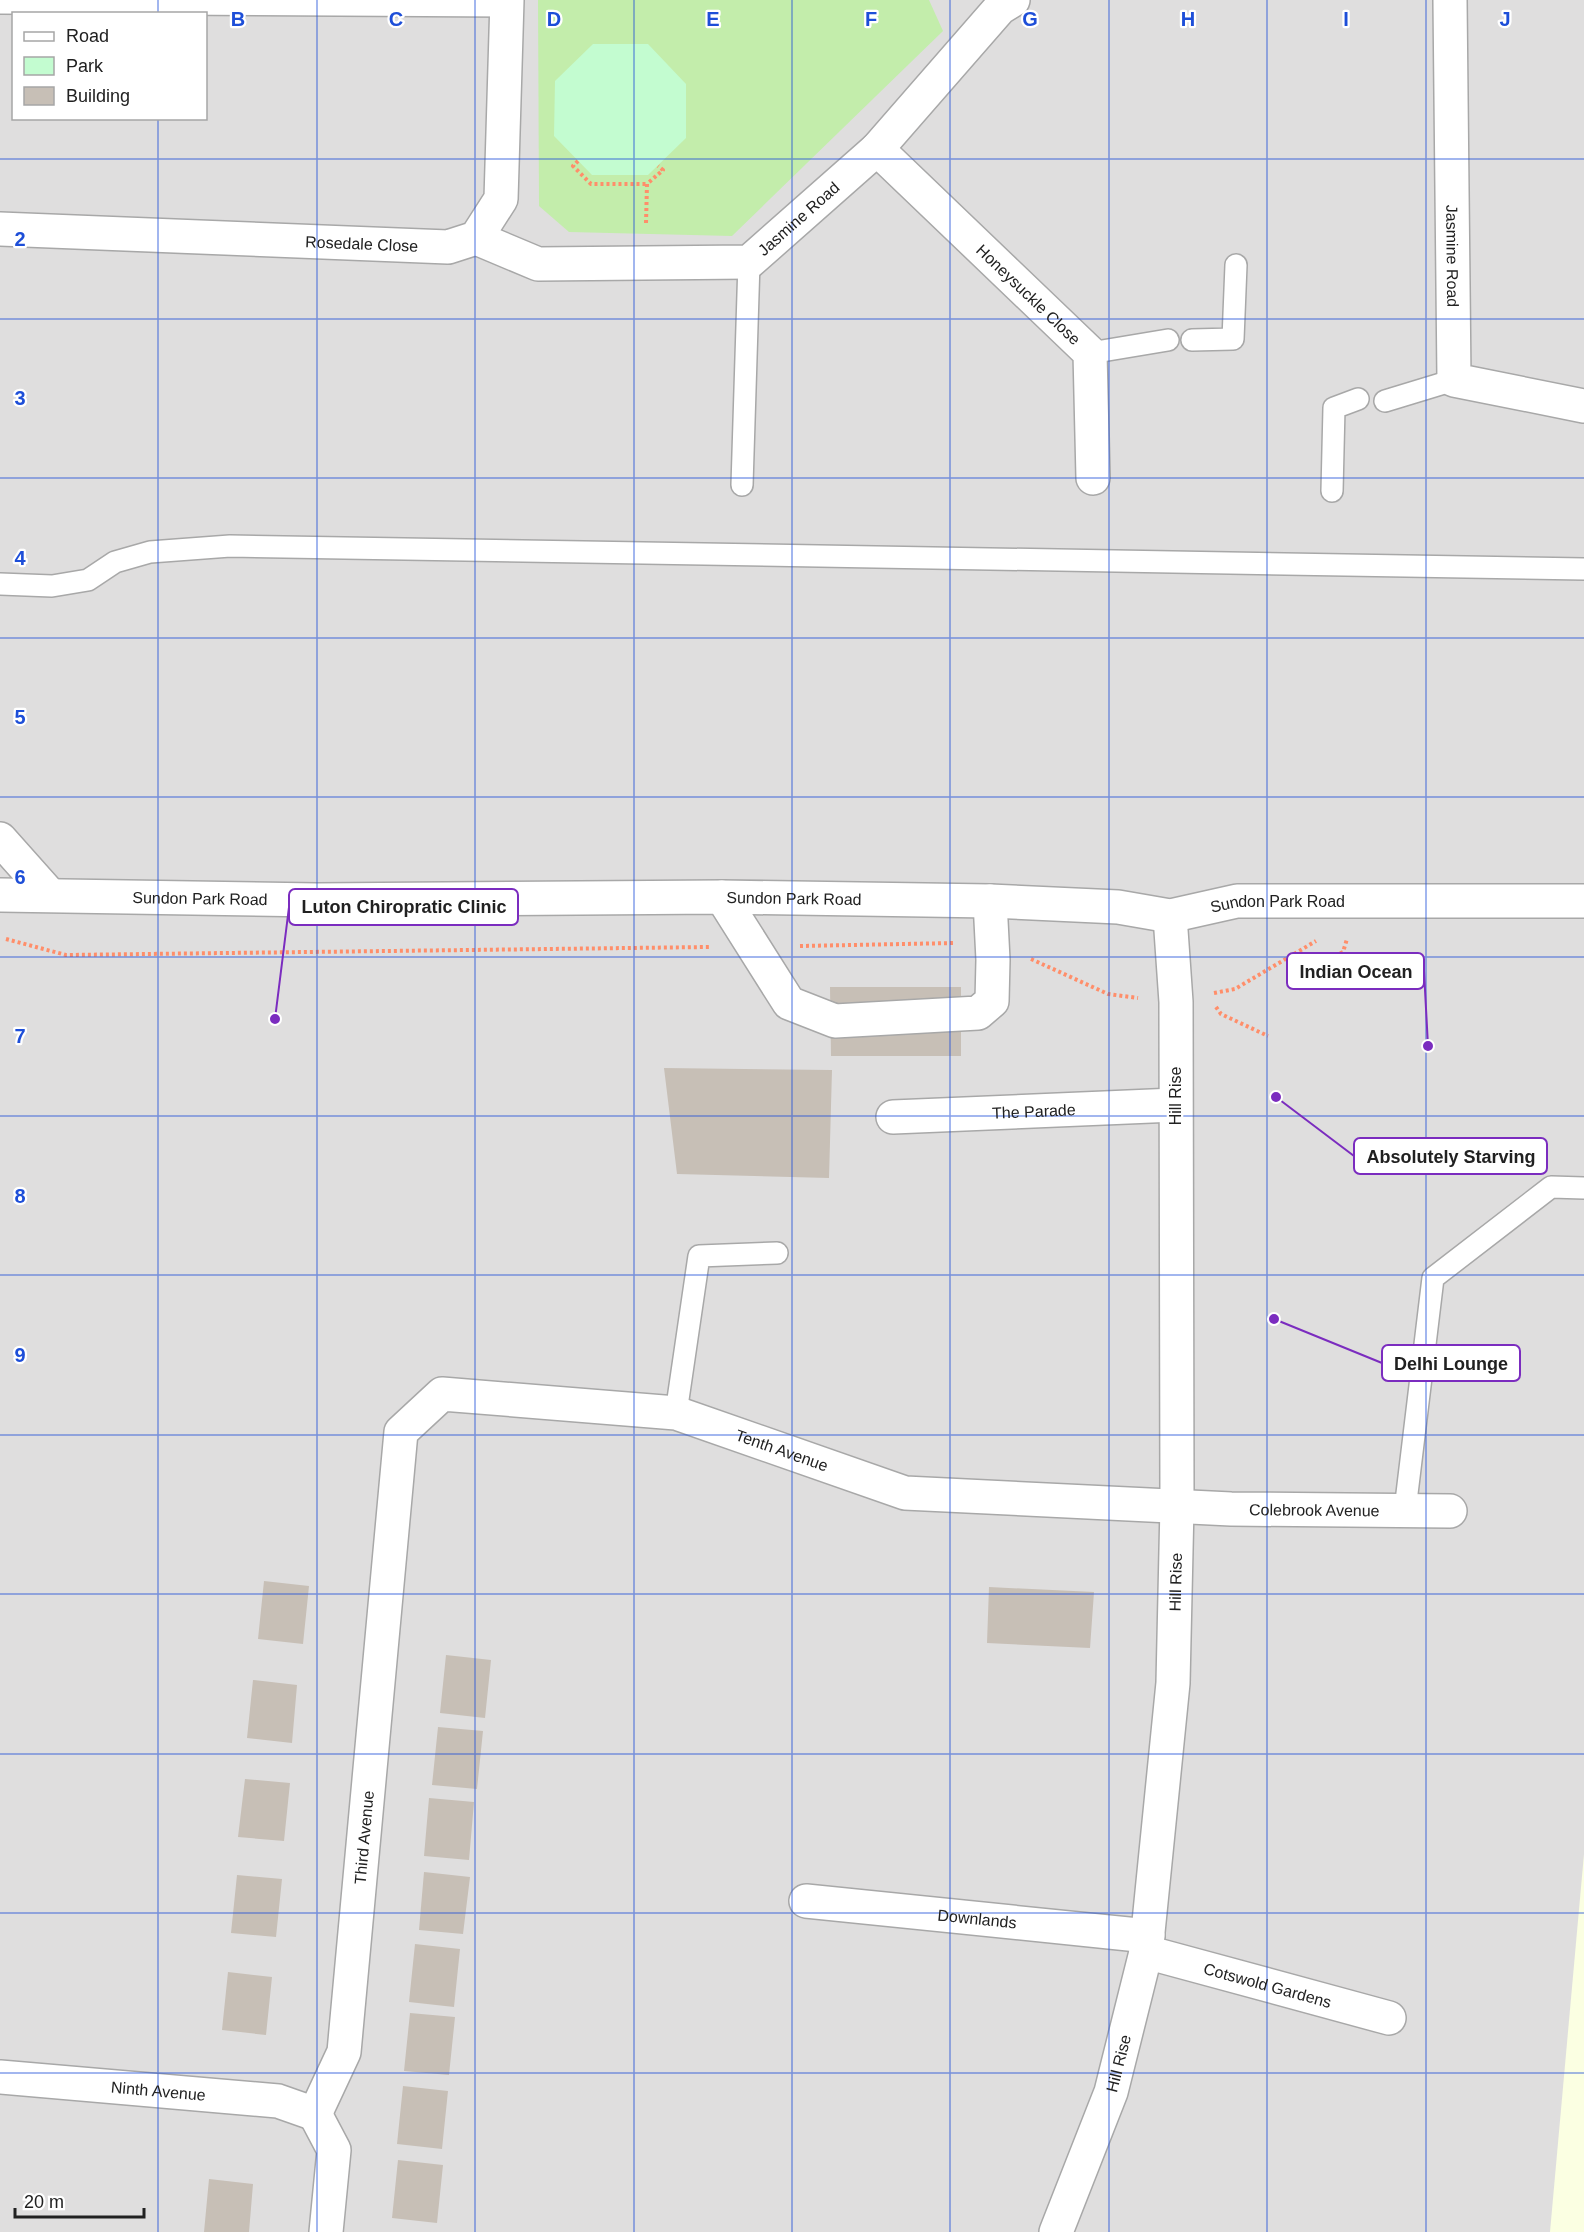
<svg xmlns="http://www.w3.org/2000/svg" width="1584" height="2232" font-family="Helvetica,sans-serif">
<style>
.residential{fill:#dfdede;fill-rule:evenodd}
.education{fill:#fbffe2}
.grass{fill:#c3edab}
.park{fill:#c3fcd0}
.building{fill:#c7bfb6}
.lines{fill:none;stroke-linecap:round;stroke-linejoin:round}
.service-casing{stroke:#a8a8a8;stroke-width:24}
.minor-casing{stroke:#a8a8a8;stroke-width:36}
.tertiary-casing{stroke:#a8a8a8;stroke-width:36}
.path{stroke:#ff8e6a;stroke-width:4;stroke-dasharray:3 3;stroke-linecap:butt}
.service{stroke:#fff;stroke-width:21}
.minor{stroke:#fff;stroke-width:33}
.tertiary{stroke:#fff;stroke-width:33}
.grid{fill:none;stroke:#1d4ed8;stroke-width:1.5;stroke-opacity:0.55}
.labels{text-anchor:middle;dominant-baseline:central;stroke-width:4.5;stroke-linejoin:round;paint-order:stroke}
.street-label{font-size:16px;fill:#212121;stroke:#fff}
.grid-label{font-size:20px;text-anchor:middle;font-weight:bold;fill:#1d4ed8;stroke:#fff;stroke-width:4.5;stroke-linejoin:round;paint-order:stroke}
.leader{fill:none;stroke:#7b2cbf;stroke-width:2}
.callout-dot{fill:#7b2cbf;stroke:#fff;stroke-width:2}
.callout{fill:#fff;stroke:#7b2cbf;stroke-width:2}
.callout-label{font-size:18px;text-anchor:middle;font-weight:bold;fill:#212121}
</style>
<rect width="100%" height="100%" fill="#f1efe7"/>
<!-- residential -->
<path class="residential" d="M0 0H1584V2232H0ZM14 14H206V118H14Z"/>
<!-- education -->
<path class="education" d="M1584 1854V2232H1550Z"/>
<!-- grass -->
<path class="grass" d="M538 0H929L943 31 732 236 569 232 539 206Z"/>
<!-- park -->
<path class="park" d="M593 44H648L686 84V138L648 175H592L554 136 555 81Z"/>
<!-- building -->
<path class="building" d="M830 987H961V1056H831Z
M664 1068 832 1070 829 1178 677 1174Z
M264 1581 309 1586 303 1644 258 1639Z
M989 1587 1094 1592 1090 1648 987 1643Z
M446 1655 491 1660 485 1718 440 1713Z
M253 1680 297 1685 292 1743 247 1738Z
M438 1727 483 1731 477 1789 432 1785Z
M245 1779 290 1783 284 1841 238 1837Z
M429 1798 474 1802 469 1860 424 1856Z
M424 1872 470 1877 463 1934 419 1930Z
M237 1875 282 1879 276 1937 231 1933Z
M415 1944 460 1949 454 2007 409 2002Z
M228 1972 272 1977 266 2035 222 2030Z
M410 2013 455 2017 449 2075 404 2071Z
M403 2086 448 2091 442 2149 397 2144Z
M398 2160 443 2165 437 2223 392 2218Z
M209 2179 253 2184 249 2232H204Z"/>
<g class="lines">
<defs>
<path id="service" d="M0 3 508 6
M1192 340 1233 339 1236 265
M1090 353 1168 340
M1385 401 1454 380
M742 485 749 262
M1332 491 1334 408 1358 399
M0 584 52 586 88 580 115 562 150 552 230 546 1584 569
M676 1413 699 1256 777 1253
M1405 1510 1433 1278 1551 1187 1584 1188"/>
<g id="minor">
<path id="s1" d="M1450 0 1454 380 1584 406"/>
<path id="s2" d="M877 149 1090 353 1093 478"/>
<path id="s3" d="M0 229 448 247 476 238 501 199 507 0"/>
<path id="s4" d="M476 238 538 264 749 262 877 149 1000 8 1013 0"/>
<path d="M0 839 49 894"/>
<path d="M722 897 789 1003 835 1021 978 1013 992 1001 993 960 990 901"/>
<path id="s5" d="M893 1117 1175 1105"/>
<path id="s6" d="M806 1901 1148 1936"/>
<path id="s7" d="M1146 1952 1389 2018"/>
<path id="s8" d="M0 2077 278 2101 315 2114"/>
<path id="s9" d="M315 2114 344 2052 401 1432 442 1394 676 1413 905 1493 1231 1509 1450 1511"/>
<path d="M315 2114 334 2150 326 2232"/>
<path id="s10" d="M1056 2232 1111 2092 1146 1952 1173 1683 1177 1506 1176 1002 1170 916"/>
</g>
<g id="tertiary">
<path id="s11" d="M0 895 317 900 722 897 990 901 1118 907 1170 916 1237 901H1584"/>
</g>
</defs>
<!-- service casing -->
<use href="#service" class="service-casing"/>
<!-- minor casing -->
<use href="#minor" class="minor-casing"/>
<!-- tertiary casing -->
<use href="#tertiary" class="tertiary-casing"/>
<!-- path -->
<path class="path" d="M578 161 573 166 591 184H647
M646 223 647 184 663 170 658 166
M6 939 66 955 709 947
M800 946 955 943
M1031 959 1108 994 1138 998
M1326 989 1322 961 1343 952 1347 939
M1214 993 1235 989 1316 941
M1216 1007 1221 1014 1268 1036"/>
<!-- service -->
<use href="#service" class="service"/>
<!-- minor -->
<use href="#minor" class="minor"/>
<!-- tertiary -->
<use href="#tertiary" class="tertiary"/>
</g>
<!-- grid -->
<path class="grid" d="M158 0V14M317 0V2232M475 0V2232M634 0V2232M792 0V2232M950 0V2232M1109 0V2232M1267 0V2232M1426 0V2232M158 118V2232M0 159H1584M0 319H1584M0 478H1584M0 638H1584M0 797H1584M0 957H1584M0 1116H1584M0 1275H1584M0 1435H1584M0 1594H1584M0 1754H1584M0 1913H1584M0 2073H1584"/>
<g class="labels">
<!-- street labels -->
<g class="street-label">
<text stroke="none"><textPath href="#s4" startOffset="344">Jasmine Road</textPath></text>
<text stroke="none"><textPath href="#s3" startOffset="362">Rosedale Close</textPath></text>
<text stroke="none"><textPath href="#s1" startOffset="256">Jasmine Road</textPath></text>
<text stroke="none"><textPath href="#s2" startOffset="210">Honeysuckle Close</textPath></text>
<text stroke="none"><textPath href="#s11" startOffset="200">Sundon Park Road</textPath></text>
<text stroke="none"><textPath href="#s11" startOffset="794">Sundon Park Road</textPath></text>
<text stroke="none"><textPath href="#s11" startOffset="1280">Sundon Park Road</textPath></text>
<text transform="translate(1175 1096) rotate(-90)">Hill Rise</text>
<text stroke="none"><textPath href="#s5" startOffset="141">The Parade</textPath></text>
<text stroke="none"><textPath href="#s9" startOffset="1094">Tenth Avenue</textPath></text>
<text stroke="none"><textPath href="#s9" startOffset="1634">Colebrook Avenue</textPath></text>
<text stroke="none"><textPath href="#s10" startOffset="666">Hill Rise</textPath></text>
<text stroke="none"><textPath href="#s9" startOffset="284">Third Avenue</textPath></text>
<text stroke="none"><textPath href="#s6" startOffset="172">Downlands</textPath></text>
<text stroke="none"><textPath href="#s7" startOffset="126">Cotswold Gardens</textPath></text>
<text stroke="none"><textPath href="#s10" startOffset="180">Hill Rise</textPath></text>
<text stroke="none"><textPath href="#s8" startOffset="159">Ninth Avenue</textPath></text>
</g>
</g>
<g class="grid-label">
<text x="238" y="26">B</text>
<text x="396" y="26">C</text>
<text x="554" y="26">D</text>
<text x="713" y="26">E</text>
<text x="871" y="26">F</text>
<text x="1030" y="26">G</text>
<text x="1188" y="26">H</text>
<text x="1346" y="26">I</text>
<text x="1505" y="26">J</text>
<text x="20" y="246">2</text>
<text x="20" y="405">3</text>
<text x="20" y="565">4</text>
<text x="20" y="724">5</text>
<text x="20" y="884">6</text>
<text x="20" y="1043">7</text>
<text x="20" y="1203">8</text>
<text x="20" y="1362">9</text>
</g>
<!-- callouts -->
<path class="leader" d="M275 1019L289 907M1428 1046L1424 971M1276 1097L1354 1156M1274 1319L1382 1363"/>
<g class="callout-dot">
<circle cx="275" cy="1019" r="6"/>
<circle cx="1428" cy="1046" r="6"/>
<circle cx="1276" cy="1097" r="6"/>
<circle cx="1274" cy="1319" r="6"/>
</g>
<g class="callout">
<rect x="289" y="889" width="229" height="36" rx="6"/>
<rect x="1287" y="953" width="137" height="36" rx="6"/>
<rect x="1354" y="1138" width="193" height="36" rx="6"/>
<rect x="1382" y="1345" width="138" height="36" rx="6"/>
</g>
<g class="callout-label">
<text x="404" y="913">Luton Chiropratic Clinic</text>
<text x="1356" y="978">Indian Ocean</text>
<text x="1451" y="1163">Absolutely Starving</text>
<text x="1451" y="1370">Delhi Lounge</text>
</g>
<!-- legend -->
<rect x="12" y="12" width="195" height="108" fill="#ffffff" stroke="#a6a6a6" stroke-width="1.5"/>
<rect x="24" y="32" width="30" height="9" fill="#ffffff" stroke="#a6a6a6" stroke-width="1.5"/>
<text x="66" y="42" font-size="18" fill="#212121">Road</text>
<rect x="24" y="57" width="30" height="18" fill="#c3fcd0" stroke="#a6a6a6" stroke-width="1.5"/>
<text x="66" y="72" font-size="18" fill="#212121">Park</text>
<rect x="24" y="87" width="30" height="18" fill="#c7bfb6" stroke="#a6a6a6" stroke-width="1.5"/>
<text x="66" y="102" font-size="18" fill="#212121">Building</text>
<!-- scale -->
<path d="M15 2208v9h129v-9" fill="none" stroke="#212121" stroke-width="3"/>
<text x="24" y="2208" font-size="18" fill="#212121" stroke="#ffffff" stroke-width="4.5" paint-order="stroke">20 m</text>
</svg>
